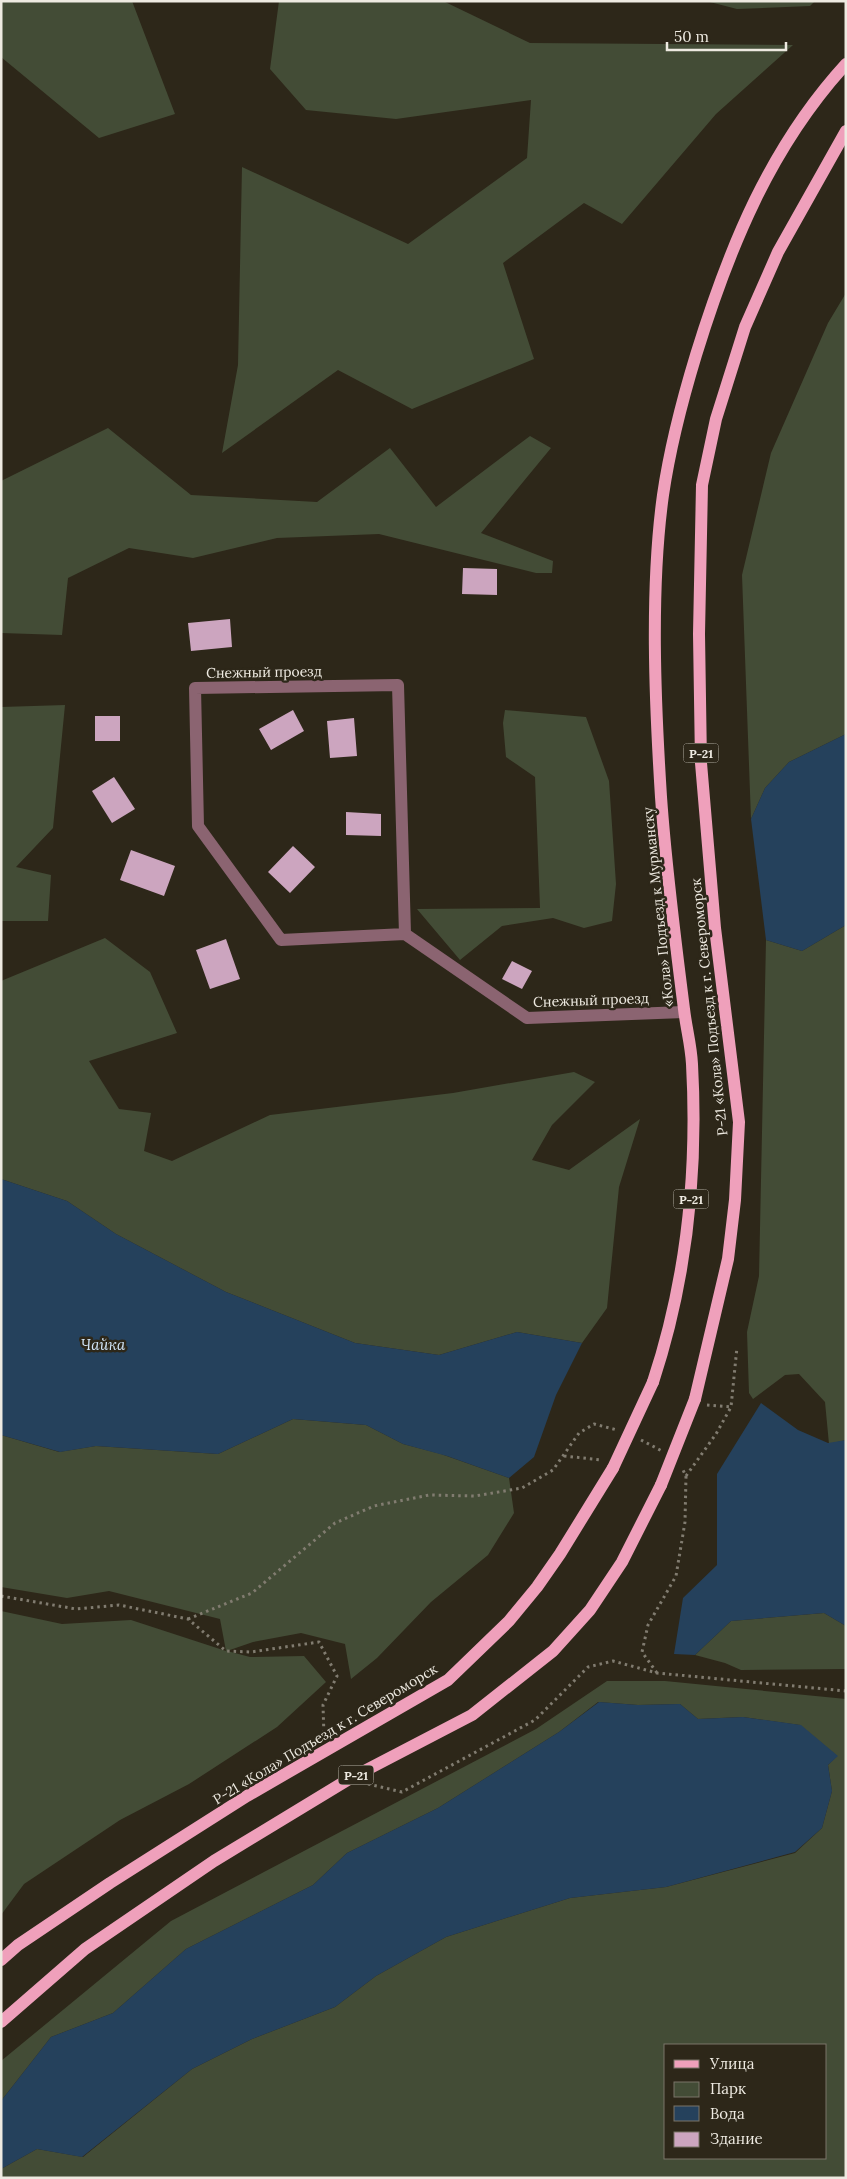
<svg xmlns="http://www.w3.org/2000/svg" width="847" height="2179" font-family="Lora,serif">
<style>
.green{fill:#434c36;fill-rule:evenodd}
.water{fill:#25415c}
.building{fill:#cca5bf}
.lines{fill:none;stroke-linecap:round;stroke-linejoin:round}
.path{stroke:#817c70;stroke-width:3;stroke-dasharray:2.5 4;stroke-linecap:butt}
.minor{stroke:#8b6471;stroke-width:12}
.major{stroke:#efa0bb;stroke-width:12}
.major-bridge{stroke:#efa0bb;stroke-width:12}
.labels{text-anchor:middle;dominant-baseline:central;stroke-width:5;stroke-linejoin:round;paint-order:stroke}
.shield{fill:#2d2719;stroke:#b4b0a5;stroke-width:1}
.shield-label{font-size:12px;font-weight:bold;fill:#eeeae1}
.street-label{font-size:14px;fill:#eeeae1;stroke:#2d2719}
.water-label{font-size:15px;font-style:italic;fill:#d2e6fa;stroke:#2d2719}
</style>
<rect width="100%" height="100%" fill="#2d2719"/>
<!-- green -->
<path class="green" d="M1 1H132L175 114 99 138 1 57Z
M279 1H443L530 43 793 45 716 114 622 224 584 203 503 263 534 359 412 409 338 370 222 453 238 365 242 167 408 244 527 158 531 100 396 119 306 110 270 69Z
M706 1H815L810 6 737 9Z
M846 293V734L789 762 765 788 751 819 742 575 771 453 828 323Z
M108 428 191 495 317 502 390 448 436 507 530 436 551 448 481 533 553 561 552 573H536L379 534 277 538 193 558 129 548 68 578 62 635 1 633V481Z
M65 705 53 828 16 867 51 875 48 921H1V707Z
M505 710 586 717 609 781 616 884 612 921 584 928 553 918 502 926 460 960 417 909 540 908 535 777 506 757 503 723Z
M846 925V1440L829 1444 825 1402 799 1374 785 1375 753 1399 749 1393 747 1332 759 1276 766 940 802 951Z
M105 938 150 972 177 1033 89 1061 119 1109 151 1113 144 1151 172 1161 270 1115 453 1093 574 1072 595 1082 552 1125 532 1160 569 1170 640 1119 619 1187 607 1308 582 1343 517 1332 439 1355 355 1343 226 1292 116 1234 67 1201 1 1179V981Z
M293 1419 366 1425 403 1444 441 1454 509 1478 514 1513 488 1555 431 1602 377 1658 351 1679 345 1644 301 1633 253 1642 227 1651 250 1657 304 1656 326 1682 277 1727 189 1784 120 1820 24 1884 1 1915V1611L62 1624 131 1620 226 1651 220 1619 109 1591 67 1598 1 1587V1435L59 1452 96 1446 218 1454Z
M824 1613 846 1626V1669L741 1670 725 1663 695 1655 731 1621Z
M607 1681H665L846 1699V2178H1V2169L37 2149 83 2157 192 2069 252 2039 335 2007 376 1976 446 1937 570 1898 666 1887 795 1853 822 1828 832 1791 828 1765 837 1756 800 1725 743 1717 698 1719 680 1704 638 1705 598 1702 559 1732 438 1808 347 1853 313 1885 186 1949 113 2013 51 2037 1 2101V2061L171 1921 536 1729ZM666 2045H826V2158H666Z"/>
<!-- water -->
<path class="water" d="M846 734V925L802 951 766 940 751 819 765 788 789 762Z
M1 1179 67 1201 116 1234 226 1292 355 1343 439 1355 517 1332 582 1343 556 1395 534 1457 509 1478 447 1456 403 1444 366 1425 293 1419 218 1454 96 1446 60 1452 1 1435Z
M761 1403 798 1430 828 1443 846 1440V1626L824 1613 731 1621 695 1655 674 1654 683 1598 717 1565V1474Z
M599 1702 638 1705 680 1704 698 1719 743 1717 801 1725 838 1756 828 1765 832 1791 822 1828 795 1852 666 1887 570 1898 446 1937 376 1976 335 2007 252 2039 192 2069 82 2157 37 2149 1 2169V2101L51 2037 113 2013 186 1949 313 1885 347 1853 438 1808 559 1732Z"/>
<!-- building -->
<path class="building" d="M463 568 497 569V595L462 594Z
M230 619 232 647 191 651 188 623Z
M293 710 304 731 271 750 259 729Z
M95 716H120V741H95Z
M354 718 357 756 330 758 327 721Z
M114 777 135 809 112 823 92 791Z
M346 812 381 814V836L346 835Z
M293 846 315 867 290 893 268 872Z
M131 850 175 866 164 896 120 880Z
M226 939 240 979 210 989 196 950Z
M512 961 532 971 522 989 502 979Z"/>
<g class="lines">
<!-- path -->
<path class="path" d="M707 1405 731 1407
M641 1440 662 1451
M564 1456 602 1460
M686 1476 716 1434 731 1407 737 1347
M1 1596 76 1609 119 1605 188 1619 226 1651 251 1652 319 1642 337 1676 323 1705 324 1737
M188 1619 252 1593 335 1523 374 1506 429 1495 475 1496 522 1488 553 1470 579 1433 594 1424 617 1430
M657 1673 642 1652 648 1625 676 1576 685 1522 686 1476 682 1468
M368 1784 402 1792 535 1720 588 1667 613 1661 657 1673 846 1691"/>
<!-- minor -->
<path class="minor" d="M398 685 405 934 281 940 198 826 195 688Z
M405 934 527 1018 684 1012"/>
<!-- major -->
<path class="major" d="M653 1382C687 1279 698 1173 692 1064 691 1045 686 1027 684 1009 675 939 666 868 661 797 655 702 650 589 663 495 670 447 682 401 696 355 729 248 770 147 846 64
M695 1399 728 1259 735 1200 739 1122 715 928 701 763 699 634 702 485 716 419 745 327 778 252 846 131
M1 1960 18 1945 110 1883 247 1796 448 1680 509 1621 537 1587 560 1554 613 1468
M1 2022 85 1949 214 1861 349 1779 472 1715 553 1651 590 1610 622 1562 661 1485"/>
<!-- major-bridge -->
<path class="major-bridge" d="M613 1468 653 1382
M661 1485 695 1399"/>
</g>
<g class="labels">
<!-- shield labels -->
<g class="shield">
<rect x="683.5" y="743.5" width="35" height="19" rx="4"/>
<rect x="673.5" y="1189.5" width="35" height="19" rx="4"/>
<rect x="338.5" y="1765.5" width="35" height="19" rx="4"/>
</g>
<g class="shield-label">
<text x="701" y="753">Р-21</text>
<text x="691" y="1199">Р-21</text>
<text x="356" y="1775">Р-21</text>
</g>
<!-- street labels -->
<g class="street-label">
<text transform="translate(264 672) rotate(-1)">Снежный проезд</text>
<text transform="translate(658 907) rotate(-96)">«Кола» Подъезд к Мурманску</text>
<text transform="translate(591 1000) rotate(-2)">Снежный проезд</text>
<text transform="translate(709 1007) rotate(-96)">Р-21 «Кола» Подъезд к г. Североморск</text>
<text transform="translate(325 1734) rotate(-31)">Р-21 «Кола» Подъезд к г. Североморск</text>
</g>
<!-- water labels -->
<g class="water-label">
<text x="103" y="1344">Чайка</text>
</g>
</g>
<!-- border -->
<rect width="847" height="2179" fill="none" stroke="#eeeae1" stroke-width="5"/>
<!-- legend -->
<rect x="664" y="2044" width="162" height="115" fill="#2d2719" stroke="#7a7569"/>
<rect x="674" y="2060" width="25" height="8" fill="#efa0bb" stroke="#7a7569"/>
<text x="710" y="2069" font-size="15" fill="#eeeae1">Улица</text>
<rect x="674" y="2082" width="25" height="15" fill="#434c36" stroke="#7a7569"/>
<text x="710" y="2094" font-size="15" fill="#eeeae1">Парк</text>
<rect x="674" y="2106" width="25" height="15" fill="#25415c" stroke="#7a7569"/>
<text x="710" y="2119" font-size="15" fill="#eeeae1">Вода</text>
<rect x="674" y="2132" width="25" height="15" fill="#cca5bf" stroke="#7a7569"/>
<text x="710" y="2144" font-size="15" fill="#eeeae1">Здание</text>
<!-- scale -->
<path d="M667 42v8h119v-8" fill="none" stroke="#eeeae1" stroke-width="2.5"/>
<text x="674" y="42" font-size="15" fill="#eeeae1" stroke="#2d2719" stroke-width="4" paint-order="stroke">50 m</text>
</svg>
